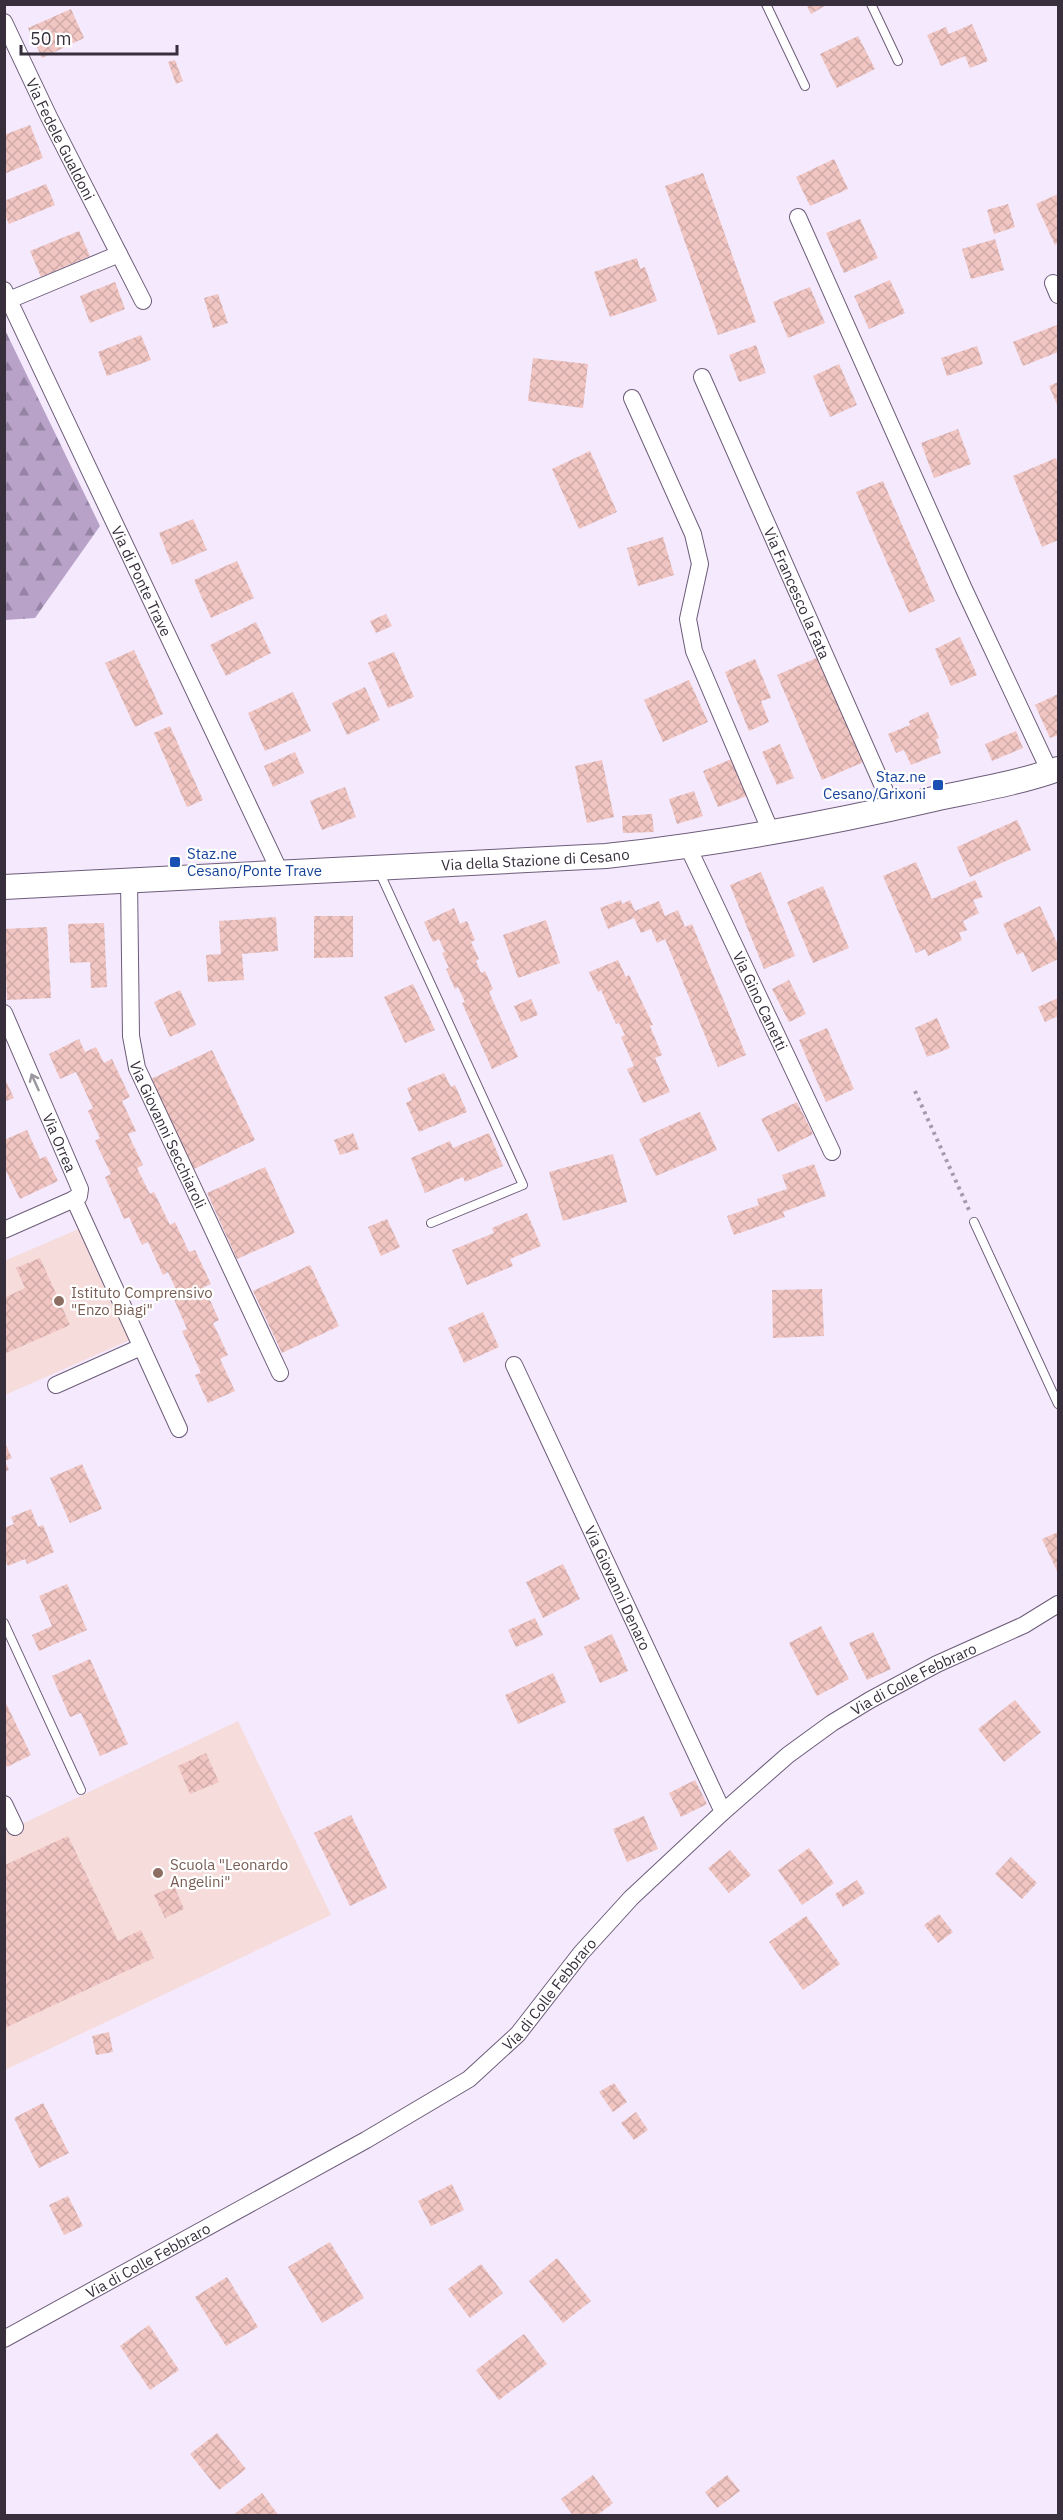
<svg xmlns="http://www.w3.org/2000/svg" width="1063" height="2520" font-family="'IBM Plex Sans',sans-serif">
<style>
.education{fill:#f7dcdc}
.forest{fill:url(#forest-firs)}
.building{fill:url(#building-cross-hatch)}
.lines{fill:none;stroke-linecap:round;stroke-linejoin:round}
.lane-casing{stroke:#6c5c79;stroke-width:10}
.street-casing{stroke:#6c5c79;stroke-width:18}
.secondary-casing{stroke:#6c5c79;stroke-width:26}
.path{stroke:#a59bac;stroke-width:4;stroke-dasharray:3 4.5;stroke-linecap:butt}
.lane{stroke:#fff;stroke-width:8}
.street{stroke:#fff;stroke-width:16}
.secondary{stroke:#fff;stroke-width:24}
.oneway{stroke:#9b979e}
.transit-dot{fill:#1a4fb4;stroke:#fff;stroke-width:2}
.education-dot{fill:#8d6e63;stroke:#fff;stroke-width:2}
.labels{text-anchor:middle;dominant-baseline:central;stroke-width:4.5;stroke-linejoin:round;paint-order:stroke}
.street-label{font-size:15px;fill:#372f3c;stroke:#fff}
.transit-label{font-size:15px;fill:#164399;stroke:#fff;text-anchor:end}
.education-label{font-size:15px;fill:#785e54;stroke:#fff;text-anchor:start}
</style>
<defs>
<pattern id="forest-firs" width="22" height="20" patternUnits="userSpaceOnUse" patternTransform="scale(1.5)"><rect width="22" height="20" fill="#b8a2c8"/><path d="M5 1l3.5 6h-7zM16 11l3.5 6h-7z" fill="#9684a4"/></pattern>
<pattern id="building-cross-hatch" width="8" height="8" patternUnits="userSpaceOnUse" patternTransform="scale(1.5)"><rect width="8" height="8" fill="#f1c6c2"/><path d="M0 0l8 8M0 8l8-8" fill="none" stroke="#cfaaa8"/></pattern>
</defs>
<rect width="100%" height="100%" fill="#f4e9fd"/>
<!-- education -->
<path class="education" d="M81 1228 130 1340 5 1395 4 1261Z
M238 1721 331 1915 5 2070V1832Z"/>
<!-- forest -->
<path class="forest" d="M5 330 100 526 35 618 5 620Z"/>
<!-- building -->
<path class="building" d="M806 4H828L811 14Z
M71 9 84 38 42 58 28 28Z
M972 24 988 61 970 68 965 56 941 66 927 35 946 27 949 34Z
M858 36 875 69 837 88 820 54Z
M175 60 183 81 176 84 168 62Z
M30 125 43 158 4 174V135Z
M834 159 848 189 810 206 796 177Z
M703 173 756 322 718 335 665 186Z
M46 184 55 205 9 224 4 213V201Z
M1058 194V243L1055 245 1036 204Z
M1008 204 1015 227 994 234 987 210Z
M860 219 878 258 844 273 826 233Z
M79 231 90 256 41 277 30 251Z
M995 239 1004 270 971 279 962 249Z
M637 258 640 269 645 267 657 301 610 317 594 272Z
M890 280 905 313 869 329 854 296Z
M115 282 125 309 90 323 80 296Z
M810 287 825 323 788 338 773 302Z
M218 294 228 323 213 328 204 298Z
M1057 325 1058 352 1023 366 1013 342Z
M141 335 151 360 107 376 98 352Z
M756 345 766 373 739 382 729 355Z
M977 346 983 364 947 376 941 358Z
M533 358 588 364 583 408 528 401Z
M839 364 857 405 830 417 813 376Z
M1058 382V407L1049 386Z
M958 429 971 464 934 478 921 443Z
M590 451 617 512 579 529 552 469Z
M1056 458 1058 464V540L1042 547 1013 476Z
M883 481 935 601 909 613 856 492Z
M193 519 207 550 172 565 159 533Z
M663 537 674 575 638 586 627 548Z
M237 561 254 598 211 618 194 580Z
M386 614 392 626 376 633 370 621Z
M256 622 271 653 226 676 210 645Z
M960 637 977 675 951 686 935 649Z
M134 650 163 714 135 727 105 663Z
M394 652 414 697 388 708 368 663Z
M821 656 866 761 822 780 777 675Z
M755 659 771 698 761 701 769 722 749 731 725 672Z
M689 680 708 722 663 742 644 700Z
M365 687 380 720 347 735 332 703Z
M293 692 311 731 265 751 248 713Z
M1058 694V735L1050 738 1035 705Z
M928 712 939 738 936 739 941 753 911 765 904 750 896 753 888 734 910 725 909 721Z
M170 726 203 800 187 807 154 733Z
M1016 731 1023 748 992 761 985 744Z
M780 744 794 778 777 785 762 752Z
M295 752 304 773 273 787 264 766Z
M734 758 749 795 718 807 703 771Z
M602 760 614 817 587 823 575 766Z
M345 787 356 817 322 830 310 801Z
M694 791 703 816 677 824 669 799Z
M652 814 654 832 623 833 622 816Z
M1017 820 1031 850 970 877 957 847Z
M916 862 932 899 975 880 983 897 973 900 979 913 963 921 967 930 959 933 962 940 928 956 925 949 916 953 883 876Z
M761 872 795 956 764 969 730 885Z
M823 886 849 948 813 963 787 902Z
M621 900 622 904 630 900 635 911 659 901 665 916 678 910 685 927 692 924 746 1055 718 1067 665 939 657 943 651 929 641 933 634 918 608 929 600 908Z
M1040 906 1058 945V959L1032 972 1023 952 1017 955 1003 924Z
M454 908 460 924 467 921 475 940 471 942 479 959 476 961 481 973 485 971 493 989 489 992 518 1057 492 1069 462 1003 465 1002 458 987 455 989 446 969 449 968 442 953 445 952 439 939 433 942 424 922Z
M314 916H353V957L314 958Z
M276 917 278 951 242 954 244 980 208 982 206 955 221 954 219 921Z
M546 920 560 963 518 978 503 935Z
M104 923 107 987 91 988 90 962 70 963 68 924Z
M47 927 51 998 7 1000 4 929Z
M618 960 626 977 629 975 653 1025 650 1026 662 1055 655 1058 670 1092 643 1103 627 1069 634 1066 621 1037 625 1035 619 1023 616 1024 601 990 598 992 589 972Z
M789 980 806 1014 789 1022 772 989Z
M413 984 435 1030 405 1043 384 997Z
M180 990 196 1025 170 1037 154 1002Z
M1058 998V1016L1045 1022 1038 1007Z
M531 999 538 1015 521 1022 514 1006Z
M937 1018 950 1048 927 1057 915 1028Z
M827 1028 854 1089 826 1102 799 1040Z
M79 1039 85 1052 96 1047 104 1063 112 1059 130 1097 122 1101 136 1131 128 1134 143 1165 137 1168 150 1194 154 1192 170 1225 175 1222 189 1252 195 1250 211 1284 204 1287 219 1320 213 1323 228 1355 220 1359 235 1391 208 1403 195 1375 201 1373 182 1331 187 1329 173 1297 178 1294 168 1272 163 1275 148 1242 142 1245 129 1217 124 1219 105 1177 111 1174 95 1141 100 1138 88 1111 93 1108 76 1072 60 1079 49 1054Z
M212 1050 255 1140 194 1169 151 1079Z
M444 1073 451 1087 455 1085 467 1112 419 1132 406 1103 412 1100 407 1088Z
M4 1077 14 1098 4 1102Z
M797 1102 813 1134 778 1152 761 1119Z
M700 1112 717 1150 656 1176 639 1139Z
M27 1130 40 1159 46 1156 58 1181 20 1199 4 1167V1140Z
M353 1133 359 1149 340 1155 334 1140Z
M489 1133 503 1166 465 1182 463 1177 425 1193 411 1158 450 1141 453 1148Z
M613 1154 627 1202 563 1221 549 1172Z
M814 1164 826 1196 783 1212 785 1217 734 1235 727 1216 759 1205 757 1199 787 1189 782 1175Z
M265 1167 295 1233 237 1259 207 1193Z
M527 1213 541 1246 510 1259 513 1266 467 1285 452 1250 494 1233 492 1228Z
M387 1219 400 1247 381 1256 368 1227Z
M40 1258 70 1325 4 1354V1298L25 1288 16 1268Z
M310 1265 339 1326 282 1353 253 1291Z
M822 1289 824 1336 773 1338 772 1290Z
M483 1312 499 1347 464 1363 448 1328Z
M4 1441 12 1458 5 1461 9 1470 4 1472Z
M82 1464 102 1509 70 1523 50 1478Z
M31 1509 38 1527 43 1525 54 1552 27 1564 25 1559 8 1566 4 1558V1528L14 1524 11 1517Z
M1058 1532V1571H1057L1042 1539Z
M563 1564 580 1599 543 1618 526 1582Z
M67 1584 87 1630 39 1651 32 1635 52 1626 39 1596Z
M535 1618 543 1635 516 1647 508 1630Z
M821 1626 849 1679 817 1696 789 1643Z
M873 1632 891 1669 867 1680 849 1643Z
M612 1634 628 1671 600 1683 584 1647Z
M90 1659 128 1744 100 1756 81 1713 70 1717 52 1676Z
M553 1673 566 1702 518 1724 505 1695Z
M4 1699 31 1755 7 1767 4 1761Z
M1015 1700 1041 1732 1004 1762 978 1729Z
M206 1753 219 1782 190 1794 178 1766Z
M695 1780 707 1804 681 1817 669 1793Z
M351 1815 387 1888 350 1906 314 1833Z
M644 1816 658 1849 627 1862 613 1829Z
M68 1836 118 1941 141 1930 154 1958 5 2028V1865Z
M809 1848 834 1883 802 1905 778 1870Z
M730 1850 751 1875 729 1893 708 1868Z
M1011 1857 1037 1883 1022 1899 995 1874Z
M857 1880 865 1893 843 1907 835 1894Z
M174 1886 184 1909 165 1918 154 1895Z
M939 1914 953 1932 938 1943 924 1925Z
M806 1916 840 1964 803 1990 769 1942Z
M109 2032 113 2052 96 2055 92 2036Z
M614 2083 627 2102 613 2112 599 2092Z
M43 2103 69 2153 39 2168 14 2118Z
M636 2112 648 2130 634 2140 621 2123Z
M452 2184 464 2210 431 2226 418 2201Z
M68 2196 83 2226 64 2235 49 2205Z
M330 2242 364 2298 322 2323 288 2267Z
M557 2258 591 2301 563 2323 529 2281Z
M481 2264 503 2293 470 2318 448 2289Z
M227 2277 258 2327 226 2346 195 2297Z
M149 2325 179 2370 150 2390 120 2346Z
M524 2334 547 2364 499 2400 476 2370Z
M217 2433 246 2469 219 2490 190 2454Z
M593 2475 613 2503 596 2516H573L561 2499Z
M727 2475 740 2491 717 2508 705 2492Z
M262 2493 279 2516H232Z"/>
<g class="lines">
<defs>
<path id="lane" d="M766 4 805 86
M871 4 898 61
M378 869 523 1185 431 1223
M974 1222 1058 1404
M4 1623 81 1790"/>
<g id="street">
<path id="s1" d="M4 22 49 117 143 301"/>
<path d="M798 217 964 589 1050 772"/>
<path d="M1053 283 1058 295"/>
<path id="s2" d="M4 290 281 874"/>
<path d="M9 300 119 254"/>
<path id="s3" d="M702 377 893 809"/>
<path d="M632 398 693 534 700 564 688 619 694 651 771 832"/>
<path id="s4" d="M688 847 832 1152"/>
<path id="s5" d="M129 880 131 1036 137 1068 280 1373"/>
<path id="s6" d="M4 1013 80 1189 79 1196 72 1200 4 1230"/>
<path d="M74 1199 179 1429"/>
<path id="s7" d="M514 1365 723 1812"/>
<path d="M56 1385 141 1347"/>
<path d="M4 1804 15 1827"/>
<path id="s8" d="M4 2339 366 2140 469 2079 518 2034 581 1953 631 1898 723 1812 788 1755 832 1723 870 1700 937 1664 1024 1625 1058 1604"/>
</g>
<g id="secondary">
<path id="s9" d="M4 887 606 856C717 844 826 824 934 799 976 790 1019 783 1058 769"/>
</g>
</defs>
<!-- lane casing -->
<use href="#lane" class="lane-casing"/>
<!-- street casing -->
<use href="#street" class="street-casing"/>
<!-- secondary casing -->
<use href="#secondary" class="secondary-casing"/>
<!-- path -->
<path class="path" d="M915 1091 969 1210"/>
<!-- lane -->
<use href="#lane" class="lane"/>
<!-- street -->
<use href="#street" class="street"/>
<!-- secondary -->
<use href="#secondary" class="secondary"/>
</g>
<!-- one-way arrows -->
<defs><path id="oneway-shaft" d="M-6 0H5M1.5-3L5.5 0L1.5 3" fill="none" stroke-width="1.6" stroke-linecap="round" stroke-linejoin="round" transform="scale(1.5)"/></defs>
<use class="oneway" href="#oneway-shaft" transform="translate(35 1082) rotate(-114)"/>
<!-- markers -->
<g class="transit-dot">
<rect x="932" y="779" width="12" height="12" rx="3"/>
<rect x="169" y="856" width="12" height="12" rx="3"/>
</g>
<g class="education-dot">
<circle cx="59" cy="1301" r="6"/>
<circle cx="158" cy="1873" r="6"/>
</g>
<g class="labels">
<!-- street labels -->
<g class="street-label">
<text stroke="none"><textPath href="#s1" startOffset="130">Via Fedele Gualdoni</textPath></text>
<text stroke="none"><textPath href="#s2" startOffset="322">Via di Ponte Trave</textPath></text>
<text stroke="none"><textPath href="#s3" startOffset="236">Via Francesco la Fata</textPath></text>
<text stroke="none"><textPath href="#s9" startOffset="532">Via della Stazione di Cesano</textPath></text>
<text stroke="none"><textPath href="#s4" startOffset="170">Via Gino Canetti</textPath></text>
<text stroke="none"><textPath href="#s5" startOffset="262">Via Giovanni Secchiaroli</textPath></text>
<text stroke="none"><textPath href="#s6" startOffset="141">Via Orrea</textPath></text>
<text stroke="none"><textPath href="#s7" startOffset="246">Via Giovanni Denaro</textPath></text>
<text stroke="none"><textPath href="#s8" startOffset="1136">Via di Colle Febbraro</textPath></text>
<text stroke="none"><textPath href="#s8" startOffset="650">Via di Colle Febbraro</textPath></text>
<text stroke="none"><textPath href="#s8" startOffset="164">Via di Colle Febbraro</textPath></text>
</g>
<!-- transit labels -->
<g class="transit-label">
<text x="926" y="776">Staz.ne<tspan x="926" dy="17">Cesano/Grixoni</tspan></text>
<text x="187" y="853" text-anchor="start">Staz.ne<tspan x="187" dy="17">Cesano/Ponte Trave</tspan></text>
</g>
<!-- education labels -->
<g class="education-label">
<text x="71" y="1292">Istituto Comprensivo<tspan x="71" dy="17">"Enzo Biagi"</tspan></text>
<text x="170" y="1864">Scuola "Leonardo<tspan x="170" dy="17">Angelini"</tspan></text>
</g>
</g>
<!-- border -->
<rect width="1063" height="2520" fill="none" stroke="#372f3c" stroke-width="12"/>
<!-- scale -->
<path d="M21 45v9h156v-9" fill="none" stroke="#372f3c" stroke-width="3"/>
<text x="30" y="45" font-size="18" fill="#372f3c" stroke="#ffffff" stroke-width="4.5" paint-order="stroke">50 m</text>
</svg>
